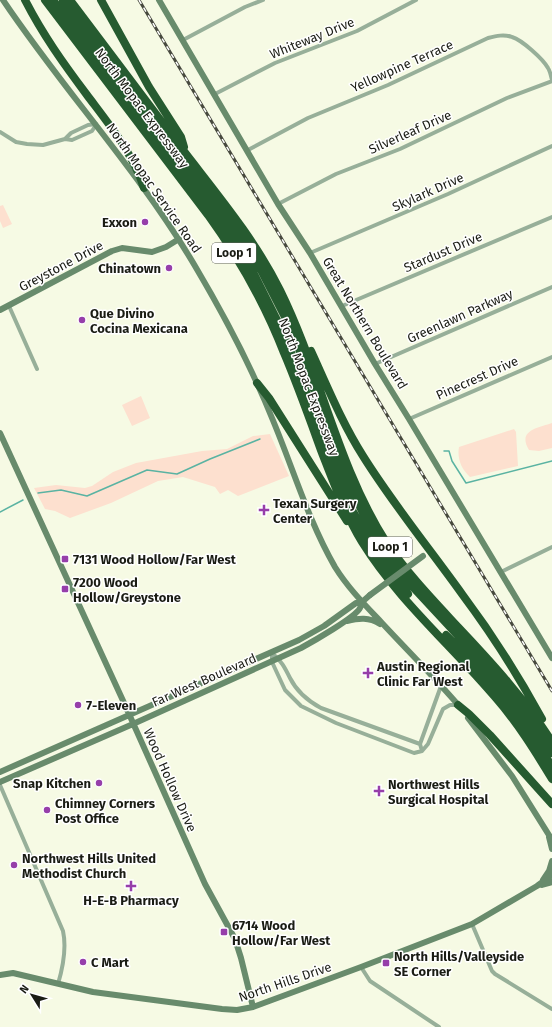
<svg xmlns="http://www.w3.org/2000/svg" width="552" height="1027" font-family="'Fira Sans',sans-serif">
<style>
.green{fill:#fde0cf}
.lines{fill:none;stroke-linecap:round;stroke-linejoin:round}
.stream{stroke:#5ab3a2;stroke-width:1.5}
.street{stroke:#97af99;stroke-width:4}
.secondary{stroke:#688b6c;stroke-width:6}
.highway{stroke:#265b30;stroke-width:8}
.rail-casing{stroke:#47493e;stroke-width:3}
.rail{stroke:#fff;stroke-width:1.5;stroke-dasharray:4.5;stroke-linecap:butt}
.secondary-bridge{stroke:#688b6c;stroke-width:6}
.poi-dot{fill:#963eaa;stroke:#fff;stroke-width:1.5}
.labels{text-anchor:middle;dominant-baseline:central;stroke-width:3;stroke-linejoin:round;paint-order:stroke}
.shield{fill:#fff;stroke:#5f605a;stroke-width:1}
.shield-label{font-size:12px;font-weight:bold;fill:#1a1c14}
.street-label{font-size:13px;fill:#1a1c14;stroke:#fff}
.poi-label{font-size:13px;font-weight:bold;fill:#1a1c14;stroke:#fff;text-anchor:start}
</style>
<rect width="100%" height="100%" fill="#f6fae4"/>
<!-- green -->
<path class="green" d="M3 205 12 224 3 228 0 221V206Z
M141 396 150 418 132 426 122 405Z
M552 423V448L539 451 529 450C517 430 538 428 552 423Z
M514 429 516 432 518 466 470 477C461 469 457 458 459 447Z
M270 434 289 476 238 496 228 490 220 494 215 487 183 477 158 481 111 503 70 518 55 511 45 509 34 488 56 485 85 488 92 486 113 472 136 463 202 451 227 449 253 436Z"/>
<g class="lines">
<!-- stream -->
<path class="stream" d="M444 451H449L452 461 466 483 552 461
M38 493 61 490 87 496 147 470 177 474 210 459 260 439
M0 512 23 500"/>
<!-- street -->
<path class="street" d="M183 40 245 7 263 0
M215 94 275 63 357 31 416 0
M0 132 16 142 27 144 43 145 65 139 71 133 88 125 96 124
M65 139 72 140 92 131 96 125
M248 150 308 118 388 85 488 38C496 36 504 34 512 37 522 40 543 59 548 68 550 71 551 76 552 80
M278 204 336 174 400 149 507 98 552 81
M310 253 448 194 552 146
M9 306 37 369
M342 306 552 217
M375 364 552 287
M409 419 552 357
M501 572 552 547
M272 653V662L285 690 301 706 336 723 414 753 422 751 428 744 443 709 450 705H458
M272 653C281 660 285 668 290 678 297 692 308 701 321 708L420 744
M422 751 420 744 441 686
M0 785 63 931C67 949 63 967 58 984
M472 924 492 971 495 974 552 1009
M361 967 370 981 439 1027"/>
<!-- secondary -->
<path class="secondary" d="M3 0C64 91 139 171 195 266 224 315 251 366 272 418 293 468 308 520 335 567 348 588 365 605 382 623 408 651 435 678 460 707
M159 0 278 204 310 253 375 364 409 419 552 658
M0 310 112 251 122 248 152 252 166 247 179 239
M0 433 125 705 205 884 235 939 241 958 253 1007
M347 621C359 618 369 617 380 624
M468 718 512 776 552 840
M0 772 299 640 324 626 356 603 362 602 370 595
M0 782 133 724 301 648C312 642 356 617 360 608 361 606 361 604 362 602
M549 837 552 849
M543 880 549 871 552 861
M542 885 552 882
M0 975 13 973 93 992 222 1009 237 1010 253 1007 361 967 472 924 537 886 552 875"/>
<!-- highway -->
<path class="highway" d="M25 0C43 35 63 63 87 95 108 123 133 153 144 188
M45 0 208 215C239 258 265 304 284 353 298 386 310 420 322 453 334 483 345 514 362 542 398 600 451 645 495 697 517 722 535 751 552 779
M53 0 214 212 254 274 278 322 290 350 340 481 352 510 376 551 408 594
M63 0 220 208 261 270 285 317 298 347 352 491 369 525 382 546 411 585 489 669 514 699 552 753
M70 0C109 51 147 103 186 154 220 198 255 240 280 290 320 371 337 465 386 542 407 573 433 600 458 627 492 663 526 700 552 742
M101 0 149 87 181 137 184 147
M311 351C327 386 342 423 363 456 393 504 429 548 462 594 492 634 518 675 542 719
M257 383 269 398 347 521
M446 635C459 648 473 661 485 675 510 703 533 734 552 767
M458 705 469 714 490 735 552 804"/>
<defs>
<path id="rail" d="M139 0 552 691"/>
</defs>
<!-- rail casing -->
<use href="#rail" class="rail-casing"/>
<!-- rail -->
<use href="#rail" class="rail"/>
<!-- secondary-bridge -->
<path class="secondary-bridge" d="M370 595 423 556"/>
</g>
<!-- markers -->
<g class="poi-dot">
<circle cx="145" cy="222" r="4"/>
<circle cx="169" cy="268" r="4"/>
<circle cx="82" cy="320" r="4"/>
<path d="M262 504h4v4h4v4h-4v4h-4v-4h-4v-4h4z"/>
<rect x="61" y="555" width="8" height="8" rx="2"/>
<rect x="61" y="585" width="8" height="8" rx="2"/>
<path d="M366 667h4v4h4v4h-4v4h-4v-4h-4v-4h4z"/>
<circle cx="78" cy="705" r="4"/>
<circle cx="99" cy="783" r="4"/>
<path d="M377 785h4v4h4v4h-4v4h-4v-4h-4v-4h4z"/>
<circle cx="47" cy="810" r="4"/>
<circle cx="14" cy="865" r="4"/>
<path d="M129 880h4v4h4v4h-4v4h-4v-4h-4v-4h4z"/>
<rect x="220" y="928" width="8" height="8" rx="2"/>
<circle cx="83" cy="962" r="4"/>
<rect x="382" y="959" width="8" height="8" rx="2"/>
</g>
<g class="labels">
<!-- shield labels -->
<g class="shield">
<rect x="212" y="243" width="44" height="20" rx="3"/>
<rect x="368" y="537" width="44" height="20" rx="3"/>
</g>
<g class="shield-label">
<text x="234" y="253">Loop 1</text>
<text x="390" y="547">Loop 1</text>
</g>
<!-- street labels -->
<g class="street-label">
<text transform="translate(312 38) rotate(-22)">Whiteway Drive</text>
<text transform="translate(402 66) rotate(-24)">Yellowpine Terrace</text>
<text transform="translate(142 108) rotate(53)">North Mopac Expressway</text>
<text transform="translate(410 132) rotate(-24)">Silverleaf Drive</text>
<text transform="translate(154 188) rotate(55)">North Mopac Service Road</text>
<text transform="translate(428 192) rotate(-24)">Skylark Drive</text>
<text transform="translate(443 252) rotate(-23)">Stardust Drive</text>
<text transform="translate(61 266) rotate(-28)">Greystone Drive</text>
<text transform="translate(460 316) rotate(-24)">Greenlawn Parkway</text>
<text transform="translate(365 323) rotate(59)">Great Northern Boulevard</text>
<text transform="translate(477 378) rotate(-24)">Pinecrest Drive</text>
<text transform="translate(309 387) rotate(69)">North Mopac Expressway</text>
<text transform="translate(204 680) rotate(-24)">Far West Boulevard</text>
<text transform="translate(170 780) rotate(66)">Wood Hollow Drive</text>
<text transform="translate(285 982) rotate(-19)">North Hills Drive</text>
</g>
<!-- poi labels -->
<g class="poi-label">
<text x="137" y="222" text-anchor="end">Exxon</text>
<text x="161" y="268" text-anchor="end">Chinatown</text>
<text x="90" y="313">Que Divino<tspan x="90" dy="15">Cocina Mexicana</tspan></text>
<text x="273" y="503">Texan Surgery<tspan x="273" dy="15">Center</tspan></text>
<text x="73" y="559">7131 Wood Hollow/Far West</text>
<text x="73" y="582">7200 Wood<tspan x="73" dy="15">Hollow/Greystone</tspan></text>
<text x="377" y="666">Austin Regional<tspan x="377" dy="15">Clinic Far West</tspan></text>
<text x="86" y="705">7-Eleven</text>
<text x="91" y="783" text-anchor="end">Snap Kitchen</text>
<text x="388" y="784">Northwest Hills<tspan x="388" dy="15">Surgical Hospital</tspan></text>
<text x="55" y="803">Chimney Corners<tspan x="55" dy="15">Post Office</tspan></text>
<text x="22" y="858">Northwest Hills United<tspan x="22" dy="15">Methodist Church</tspan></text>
<text x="131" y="900" text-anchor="middle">H-E-B Pharmacy</text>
<text x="232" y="925">6714 Wood<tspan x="232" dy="15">Hollow/Far West</tspan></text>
<text x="394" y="956">North Hills/Valleyside<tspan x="394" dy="15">SE Corner</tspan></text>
<text x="91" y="962">C Mart</text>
</g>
</g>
<!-- north arrow -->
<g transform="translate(32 995) rotate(307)" stroke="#ffffff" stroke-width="3" paint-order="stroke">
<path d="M0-3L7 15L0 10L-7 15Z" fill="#1a1c14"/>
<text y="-6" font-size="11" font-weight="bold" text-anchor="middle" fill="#1a1c14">N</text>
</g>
</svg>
